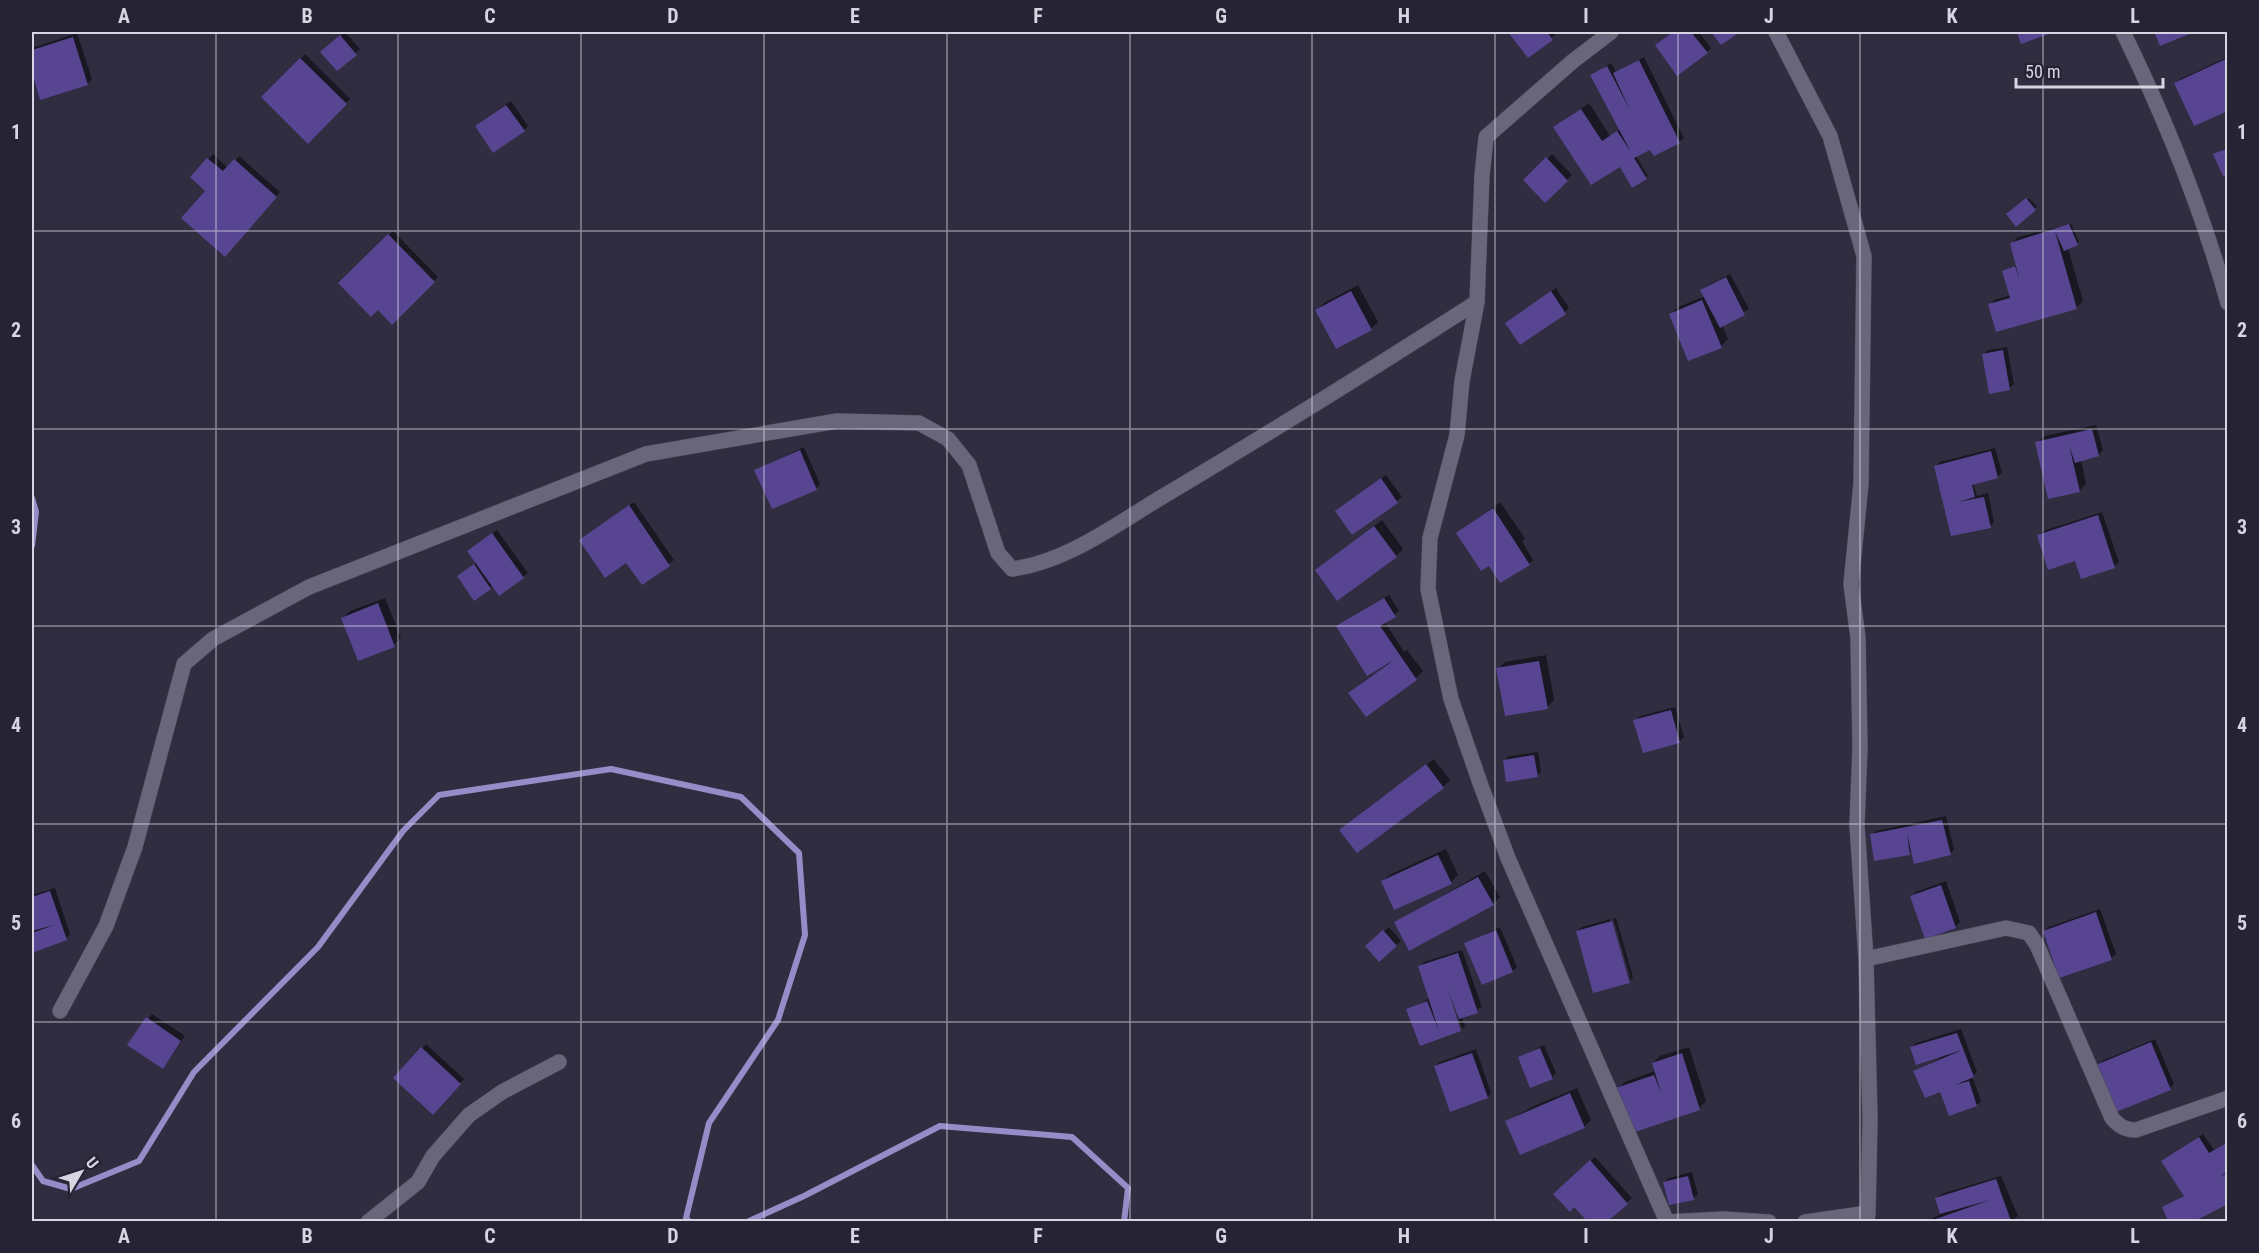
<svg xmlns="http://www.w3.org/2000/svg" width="2259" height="1253" font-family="'Roboto Condensed',sans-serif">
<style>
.shadow{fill:#0007}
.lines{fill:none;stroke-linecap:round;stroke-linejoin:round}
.stream{stroke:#988cc8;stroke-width:6}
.building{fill:#574592}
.minor-casing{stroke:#4d4b5a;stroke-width:16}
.minor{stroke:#69667b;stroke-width:15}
.grid{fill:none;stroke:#d6d5e1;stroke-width:1.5;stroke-opacity:0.55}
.neatline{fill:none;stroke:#d6d5e1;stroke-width:2}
.grid-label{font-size:20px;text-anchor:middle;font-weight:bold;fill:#d6d5e1}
</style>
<rect width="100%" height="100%" fill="#302d40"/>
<!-- shadow -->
<path class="shadow" d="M345 32 360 49 338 69 327 48Z
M1509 32H1554L1556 34 1528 56Z
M1673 32H1699L1711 48 1707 52 1661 41Z
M77 33 92 79 87 84 41 98 32 67V48Z
M305 54 350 99 308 142 263 97Z
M1644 57 1684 138 1679 142 1651 148 1636 156 1648 176 1633 186 1621 166 1555 127 1589 103 1610 136 1621 129 1592 75 1611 63 1616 72Z
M2228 57V109L2176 83 2180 79Z
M511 101 528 126 524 130 481 122Z
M2228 146V173L2215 154Z
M213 154 228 168 239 156 280 192 232 248 208 191 192 177Z
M1552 154 1572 175 1545 201 1525 180Z
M2029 198 2037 207 2016 224 2008 215Z
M2071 224 2079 242 2068 248 2083 301 2076 308 1990 305 1994 300 2011 295 2004 271 2017 265 2011 244 2018 237Z
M393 231 438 277 392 323 377 246Z
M1730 274 1749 309 1722 325 1728 339 1721 346 1671 314 1678 307 1705 296 1702 290 1706 286Z
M1358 285 1378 322 1371 329 1317 310 1324 303Z
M1556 288 1569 308 1565 312 1507 323Z
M2007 347 2014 384 2009 388 1984 354 1988 350Z
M2096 425 2103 450 2099 455 2081 459 2086 484 2079 491 2037 443 2044 436Z
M804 447 820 484 816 488 756 470Z
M1995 448 2002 472 1998 477 1973 483 1977 496 1988 493 1994 522 1990 526 1952 534 1936 467 1940 462Z
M1386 475 1402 497 1353 533 1337 511Z
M634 502 674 560 642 583 627 561 585 536Z
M1500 502 1525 538 1522 541 1533 560 1529 564H1490L1458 533Z
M2102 512 2119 562 2114 566 2038 536 2043 531Z
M1382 520 1403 549 1396 556 1317 571Z
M497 530 528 573 500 594 493 585 490 588 459 576 477 562 473 547Z
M1389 595 1399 611 1385 622 1404 652 1407 650 1423 671 1416 678 1357 686 1385 666 1338 626Z
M385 598 401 638 394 645 359 659 343 618 350 611Z
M1546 655 1554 700 1547 707 1498 669 1505 662Z
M1675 707 1684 737 1679 742 1635 721 1640 716Z
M1538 752 1541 771 1537 776 1505 760 1509 756Z
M1434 759 1450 780 1443 787 1362 812Z
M1946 816 1954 849 1950 854 1912 850 1909 853 1872 835 1876 831Z
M1446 849 1458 875 1451 882H1382L1389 875Z
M1485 871 1500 897 1493 904 1396 923Z
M1946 881 1960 922 1955 927 1912 896 1916 892Z
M55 888 70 934 66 939 32 952V895Z
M2100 909 2116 954 2111 958 2044 931 2049 927Z
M1613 918H1616L1633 977 1631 980Z
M1610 919 1630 981 1595 991 1577 931 1582 927Z
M1389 927 1401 941 1380 960 1371 942Z
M1500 927 1517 967 1513 971 1466 943Z
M1462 950 1482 1007 1462 1017 1465 1026 1462 1029 1452 998H1449L1459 1030 1421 1044 1407 1010 1430 998 1420 967 1424 962Z
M152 1014 185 1036 167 1063 129 1044Z
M1961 1029 1977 1072 1972 1076 1981 1101 1977 1105 1941 1090 1915 1071 1941 1058 1912 1047 1916 1043Z
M2155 1039 2174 1084 2170 1088 2098 1065 2102 1061Z
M426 1044 464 1079 433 1113 395 1078Z
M1544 1045 1556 1073 1552 1078 1519 1058Z
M1689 1047 1706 1101 1699 1108 1618 1089 1625 1082 1655 1071 1653 1063 1660 1056Z
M1476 1049 1491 1093 1487 1097 1435 1066 1440 1062Z
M1577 1088 1591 1120 1584 1127 1507 1121 1536 1105Z
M2203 1134 2214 1150 2228 1142V1202L2189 1222H2170L2164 1208 2185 1195 2163 1161Z
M1595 1157 1632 1198 1605 1222H1589L1575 1205 1555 1194Z
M1692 1172 1698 1194 1693 1198 1664 1182 1669 1178Z
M2001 1176 2018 1216 2015 1218 2017 1222H1925L1941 1214 1937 1198 1941 1194Z"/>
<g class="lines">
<!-- stream -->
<path class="stream" d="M32 498 36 512 32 546
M32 1165 43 1181 71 1189 139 1161 194 1072 318 947 403 831 439 795 611 769 741 797 799 853 805 935 778 1020 709 1123 686 1218 690 1222
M747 1222 804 1196 940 1126 1072 1137 1128 1188 1124 1222"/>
</g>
<!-- building -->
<path class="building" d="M1508 32H1547L1553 40 1528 58Z
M1673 32H1691L1708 53 1677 76 1655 45Z
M1711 32H1740L1721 45Z
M2017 32H2054L2021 44Z
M2154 32H2194L2160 46Z
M340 35 357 55 337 71 320 52Z
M73 37 88 85 40 100 32 72V50Z
M300 58 347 104 308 144 261 97Z
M2226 59 2228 111 2194 126 2174 83Z
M1639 60 1680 143 1654 156 1650 150 1634 158 1647 179 1632 188 1620 167 1591 185 1553 127 1581 109 1602 141 1617 131 1631 152 1590 75 1607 66 1630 110 1613 73Z
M506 105 525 131 493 153 475 126Z
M2228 148V175L2223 176 2213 154Z
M1546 157 1568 181 1545 203 1523 180Z
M207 158 223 171 234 159 277 197 225 257 181 218 205 191 190 177Z
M2026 198 2036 210 2016 227 2006 214Z
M2069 224 2078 245 2064 251 2055 231 2077 309 1996 332 1988 304 2010 298 2002 271 2015 266 2019 278 2010 243Z
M388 234 435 282 392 325 378 310 371 317 338 283Z
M1726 277 1745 315 1720 328 1700 290Z
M1351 291 1372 330 1336 349 1315 310Z
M1551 291 1566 314 1520 345 1505 323Z
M1702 300 1722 348 1688 361 1669 314Z
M2003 350 2010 390 1989 394 1982 354Z
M2092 429 2099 456 2075 463 2069 445 2080 492 2048 499 2035 442Z
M800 450 817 490 772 509 754 470Z
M1991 451 1998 478 1972 485 1975 497 1958 502 1984 497 1991 528 1951 536 1934 466Z
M1381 478 1398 503 1352 535 1335 511Z
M629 505 670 566 642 585 626 563 605 578 579 540Z
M1493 508 1530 565 1500 583 1489 566 1481 571 1456 533Z
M2098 515 2115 568 2081 579 2075 561 2048 570 2037 535Z
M1374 526 1397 557 1337 601 1315 570Z
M492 533 524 578 499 596 467 551Z
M474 564 491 589 474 601 457 576Z
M1384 598 1396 617 1380 626 1417 680 1366 717 1348 693 1394 660 1367 676 1336 626Z
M378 603 395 647 358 661 341 618Z
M1539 661 1548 709 1505 716 1496 668Z
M1671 710 1680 743 1643 753 1633 720Z
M1534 755 1538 777 1506 782 1503 760Z
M1426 764 1444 788 1357 853 1339 830Z
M1942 820 1951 855 1914 864 1907 834 1910 855 1874 861 1870 834Z
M1438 855 1452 884 1394 910 1381 881Z
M1478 877 1494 905 1409 951 1394 922Z
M1941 885 1956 928 1925 939 1910 896Z
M50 891 67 940 32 953V933L54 925 32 931V897Z
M2096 912 2112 960 2059 978 2043 931Z
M1612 921 1630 983 1593 993 1576 931Z
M1383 930 1397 946 1379 962 1365 946Z
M1496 930 1513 972 1482 985 1464 943Z
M1458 953 1478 1013 1459 1019 1448 990 1461 1031 1420 1046 1406 1009 1427 1001 1439 1031 1418 966Z
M146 1017 181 1041 163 1069 127 1045Z
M1957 1033 1974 1077 1955 1085 1969 1081 1977 1106 1949 1116 1940 1092 1925 1098 1913 1071 1962 1050 1916 1065 1910 1047Z
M2151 1042 2171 1090 2116 1112 2096 1065Z
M421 1047 461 1084 433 1115 393 1078Z
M1540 1048 1553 1079 1530 1088 1518 1057Z
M1472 1053 1488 1098 1450 1112 1434 1066Z
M1682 1053 1700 1110 1632 1133 1616 1088 1654 1075 1661 1093 1652 1063Z
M1570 1093 1585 1128 1520 1155 1505 1121Z
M2199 1137 2209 1153 2228 1142V1171L2219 1177 2225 1174 2228 1178V1204L2195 1221H2168L2162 1207 2184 1196 2161 1161Z
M1590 1160 1628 1204 1608 1221H1587L1574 1207 1570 1212 1553 1194Z
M1688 1176 1694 1200 1669 1205 1663 1182Z
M1996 1179 2011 1221H1930L1990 1200 1940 1214 1935 1198Z"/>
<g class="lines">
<defs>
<path id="minor" d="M1611 32 1573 61 1486 137 1482 176 1477 302 1462 381 1457 435 1430 538 1428 589 1451 699 1480 783 1508 858 1667 1222 1723 1219 1769 1222
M1776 32 1830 136 1864 256 1861 484 1851 584 1858 638 1860 747 1857 825 1866 959 1870 1119 1868 1213
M2123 32C2165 118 2202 210 2228 303
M1866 959 2006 928 2029 933 2037 945 2112 1118C2119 1126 2125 1130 2136 1130L2228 1098
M60 1011 106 926 135 847 184 664 213 639 309 587 646 454 837 421 919 423 948 439 969 465 998 553 1012 569C1068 562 1119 522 1167 494 1271 432 1374 368 1477 302
M368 1222 418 1182 433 1156 469 1115 502 1092 559 1062
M1805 1222 1868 1213 1867 1221"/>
</defs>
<!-- minor casing -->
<use href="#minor" class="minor-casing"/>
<!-- minor -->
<use href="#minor" class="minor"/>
</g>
<!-- grid -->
<path class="grid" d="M216 32V1222M398 32V1222M581 32V1222M764 32V1222M947 32V1222M1130 32V1222M1312 32V1222M1495 32V1222M1678 32V1222M1860 32V1222M2043 32V1222M32 231H2228M32 429H2228M32 626H2228M32 824H2228M32 1022H2228"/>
<!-- border -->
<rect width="2259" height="1253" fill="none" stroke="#262335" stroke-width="66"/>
<!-- north arrow -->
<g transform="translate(81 1172) rotate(51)" stroke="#262335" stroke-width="4.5" paint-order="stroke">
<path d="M0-4.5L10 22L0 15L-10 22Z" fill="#d6d5e1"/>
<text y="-9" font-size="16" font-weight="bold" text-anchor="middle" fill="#d6d5e1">U</text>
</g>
<!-- scale -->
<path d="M2016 78v9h147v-9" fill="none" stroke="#d6d5e1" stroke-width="3"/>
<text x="2025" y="78" font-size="18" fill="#d6d5e1" stroke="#262335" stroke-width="4.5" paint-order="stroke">50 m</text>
<rect x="33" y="33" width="2193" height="1187" class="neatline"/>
<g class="grid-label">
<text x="124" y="23">A</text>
<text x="307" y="23">B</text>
<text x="490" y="23">C</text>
<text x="673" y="23">D</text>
<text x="855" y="23">E</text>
<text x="1038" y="23">F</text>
<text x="1221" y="23">G</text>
<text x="1404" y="23">H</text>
<text x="1586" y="23">I</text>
<text x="1769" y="23">J</text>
<text x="1952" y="23">K</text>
<text x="2135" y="23">L</text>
<text x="16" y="139">1</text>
<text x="2242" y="139">1</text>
<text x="16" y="337">2</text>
<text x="2242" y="337">2</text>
<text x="16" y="534">3</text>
<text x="2242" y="534">3</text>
<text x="16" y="732">4</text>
<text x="2242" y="732">4</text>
<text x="16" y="930">5</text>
<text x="2242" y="930">5</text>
<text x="16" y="1128">6</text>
<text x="2242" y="1128">6</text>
<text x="124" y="1243">A</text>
<text x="307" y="1243">B</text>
<text x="490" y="1243">C</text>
<text x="673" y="1243">D</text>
<text x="855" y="1243">E</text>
<text x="1038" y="1243">F</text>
<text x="1221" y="1243">G</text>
<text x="1404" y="1243">H</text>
<text x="1586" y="1243">I</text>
<text x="1769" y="1243">J</text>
<text x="1952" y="1243">K</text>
<text x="2135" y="1243">L</text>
</g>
</svg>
